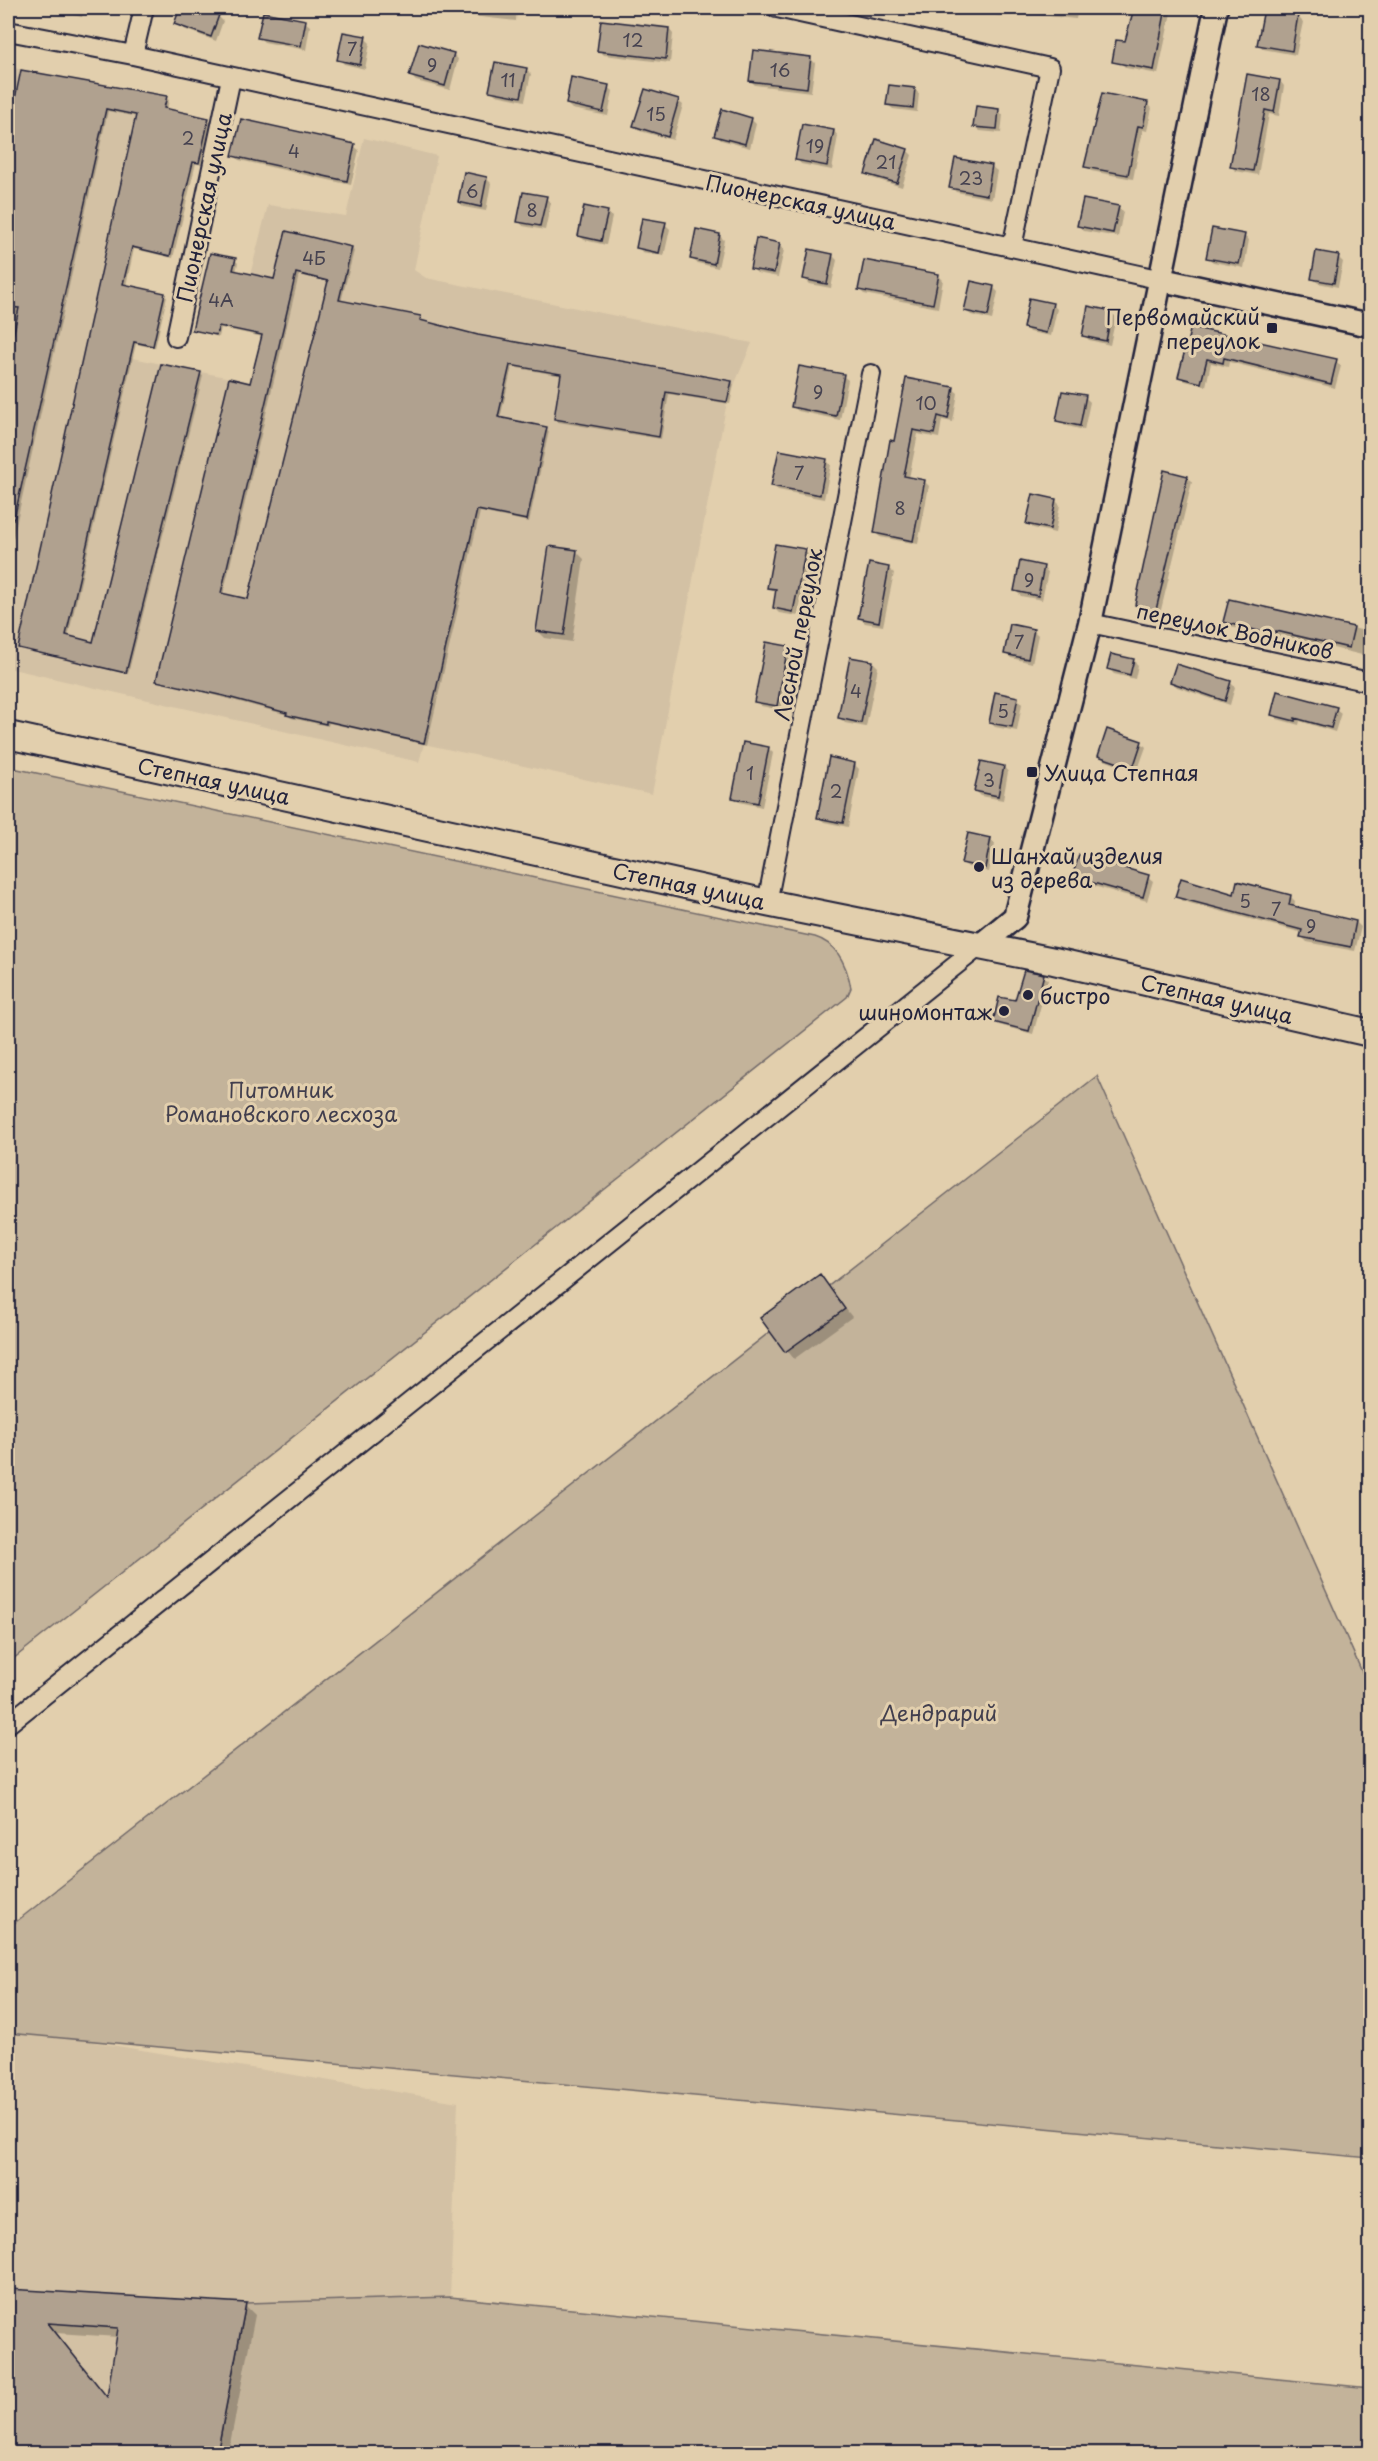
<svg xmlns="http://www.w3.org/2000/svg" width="1378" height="2461" font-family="'Playpen Sans',sans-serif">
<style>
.built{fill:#d3c1a4}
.green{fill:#c3b39a;stroke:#726a6a;stroke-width:1.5}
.shadow{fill:#0003;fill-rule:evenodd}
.building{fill:#b0a18f;stroke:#22223b;stroke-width:1.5;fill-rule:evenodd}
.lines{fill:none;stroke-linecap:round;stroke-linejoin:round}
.minor-casing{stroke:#22223b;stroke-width:22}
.tertiary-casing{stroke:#22223b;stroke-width:27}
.secondary-casing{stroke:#22223b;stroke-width:30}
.minor{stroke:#e2cfad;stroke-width:18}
.tertiary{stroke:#e2cfad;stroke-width:22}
.secondary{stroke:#e2cfad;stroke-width:26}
.poi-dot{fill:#22223b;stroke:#e2cfad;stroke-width:2}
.labels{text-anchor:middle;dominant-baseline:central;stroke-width:6;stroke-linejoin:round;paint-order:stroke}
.number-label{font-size:18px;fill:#464250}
.street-label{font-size:21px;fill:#22223b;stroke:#e2cfad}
.poi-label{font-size:21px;fill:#22223b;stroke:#e2cfad;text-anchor:start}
.park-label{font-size:21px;fill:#423f4e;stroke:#e2cfad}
</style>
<rect width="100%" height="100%" fill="#e2cfad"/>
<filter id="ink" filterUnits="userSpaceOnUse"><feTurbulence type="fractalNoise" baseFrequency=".0167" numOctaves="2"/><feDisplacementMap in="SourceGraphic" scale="12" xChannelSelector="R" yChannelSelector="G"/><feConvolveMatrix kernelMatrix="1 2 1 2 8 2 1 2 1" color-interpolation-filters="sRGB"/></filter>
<g filter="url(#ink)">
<!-- built -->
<path class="built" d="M8 67 167 96 108 353 250 382 274 288 248 283 268 205 346 216 364 138 437 156 414 270 426 278 752 343 727 402 652 794 424 744 419 762 8 668Z
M8 2028 458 2102 450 2297 246 2304 217 2453H8Z"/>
<!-- green -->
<path class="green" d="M8 767 815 937C838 944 847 966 851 988L847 997 8 1663Z
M1097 1076 1370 1690V2158L8 2033V1928Z
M450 2297 1370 2388V2453L217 2454 246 2303Z"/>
<!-- shadow -->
<path class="shadow" d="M40 8H85L82 17Z
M182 8H193L218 16 223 21 216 41 181 28 176 24Z
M440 8H517L516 21 445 13Z
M970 8H1078L1076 19 1001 11 1000 16 973 11Z
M1135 8H1172L1158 74 1126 68 1121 63Z
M1298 17 1303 22 1296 55 1263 49 1259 44Z
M305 22 310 26 306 50 264 42 259 37Z
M669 29 673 34 670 63 604 55 599 50Z
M1366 34 1370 35V63L1361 57Z
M365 38 370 43 365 69 344 64 339 59Z
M453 54 458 59 450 90 416 81 411 76Z
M810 58 815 63 811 92 755 85 750 80Z
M526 70 531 74 525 101 496 95 491 90Z
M22 72 166 98 169 100 167 110 211 122 201 165 196 163 173 258 134 249 126 286 167 297 155 348 136 344 68 637 95 643 200 374 203 376 128 674 20 648 138 117 108 111 8 561V139Z
M1280 81 1284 86 1279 116 1269 114 1258 175 1236 171 1231 166Z
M608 86 613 91 608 116 572 109 567 104Z
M915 89 919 94 917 112 893 109 888 105Z
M678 101 683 105 673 140 640 131 635 126Z
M1147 103 1152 108 1147 131 1143 130 1133 179 1091 171 1086 166Z
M998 110 1003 115 1001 133 980 131 975 126Z
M751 119 756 124 750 148 721 140 716 135Z
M834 131 838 136 832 170 801 164 797 159Z
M354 146 359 150 351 185 239 160 234 155Z
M907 150 912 155 902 187 872 178 867 173Z
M992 167 997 171 992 199 956 192 951 187Z
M486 178 491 183 486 211 464 207 459 202Z
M546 198 551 203 545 230 523 226 519 221Z
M1118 207 1123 212 1118 237 1084 231 1079 226Z
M607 212 612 217 606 245 584 240 580 236Z
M665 224 670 229 664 256 642 252 638 247Z
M719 235 724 240 718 268 697 263 692 259Z
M1244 236 1249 240 1244 268 1213 262 1208 258Z
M779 245 784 250 778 277 757 273 752 268Z
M351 248 354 251 341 302 420 317 422 322 478 336 732 382 734 385 730 404 669 394 661 439 558 422 555 419 563 376 512 367 500 419 549 431 529 522 480 512 427 745 329 723 328 726 291 718 288 715 157 680 251 384 263 337 221 328 219 337 194 330 235 260 238 263 236 272 275 280ZM299 275 329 282 249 601 223 595Z
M832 255 837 260 831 288 810 284 805 279Z
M1338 257 1343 262 1338 287 1318 283 1313 279Z
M1370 270V289L1368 286Z
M938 275 943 280 938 308 864 294 859 289Z
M993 287 998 292 992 320 971 315 966 311Z
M1052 304 1057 309 1051 336 1029 332 1025 327Z
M1111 312 1116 317 1110 345 1089 340 1084 335Z
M1192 328 1336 361 1341 366 1335 388 1229 362 1228 367 1211 363 1206 386 1185 381 1180 376Z
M843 376 848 380 840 420 798 411 793 406Z
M953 389 958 393 953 422 942 420 939 438 918 434 909 478 925 482 929 486 918 544 880 537 876 533 895 443Z
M1085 397 1090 402 1084 430 1063 425 1058 420Z
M826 460 831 465 824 499 778 490 773 486Z
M1187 477 1192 482 1160 614 1141 609 1136 604Z
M1055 500 1060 505 1055 533 1033 528 1028 524Z
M805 551 810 556 798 616 779 613 774 608 777 593 768 587Z
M577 552 584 559 572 642 545 638 537 630Z
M870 565 889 569 894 573 883 626 865 623 860 618Z
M1043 568 1048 572 1042 600 1021 596 1016 591Z
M1230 601 1370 632V657L1280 635V638L1230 627 1225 622Z
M1033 630 1038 635 1032 663 1011 658 1006 654Z
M788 647 792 652 781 710 761 706 756 701Z
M1133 660 1138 665 1135 679 1114 674 1109 669Z
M873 662 878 667 866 727 845 723 840 718Z
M1172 682H1230L1235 687 1230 705 1177 687Z
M1018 699 1022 704 1017 731 995 727 990 722Z
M1336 709 1341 713 1335 732 1300 721 1299 725 1277 719 1272 714Z
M1370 709V739L1363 734Z
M1141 742 1146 747 1137 772 1104 760 1099 756Z
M768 748 773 753 762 807 739 802 734 798Z
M854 764 859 769 848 827 824 822 819 817Z
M1004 767 1008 772 1003 800 981 796 976 791Z
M990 839 995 844 989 872 968 867 963 863Z
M1074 877H1148L1153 881 1147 901 1079 882Z
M1177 896H1290L1295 901 1294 908 1356 922 1361 927 1355 951 1307 942 1302 937 1303 933 1182 901Z
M1043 976 1048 980 1033 1034 999 1025 995 1021Z
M820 1276 852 1317 794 1359 762 1318Z
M8 2291 245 2305 255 2315 228 2454H8ZM56 2333 118 2337 108 2398Z"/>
<!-- building -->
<path class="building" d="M180 8H197L219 15 211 37 174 24Z
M1134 8H1166L1154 70 1112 62 1116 40 1125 41Z
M1264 9 1298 15 1292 51 1257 45Z
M263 12 306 20 301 46 257 38Z
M601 20 669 28 666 59 597 51Z
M343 32 366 36 360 65 337 60Z
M419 43 454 53 445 86 409 76Z
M753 50 811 57 807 88 749 81Z
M495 62 527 68 521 97 489 91Z
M21 70 167 96 164 108 209 118 199 163 193 162 170 256 132 247 123 284 165 293 153 346 134 342 66 635 93 642 161 364 201 372 126 673 18 648 136 115 106 109 14 519 8 518V360L19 308 8 307V132Z
M1247 74 1280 80 1274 112 1265 110 1253 171 1230 167Z
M571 77 609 85 603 112 566 104Z
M889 85 915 88 913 108 886 105Z
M645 89 679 99 668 137 633 126Z
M1102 93 1148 102 1143 127 1138 126 1128 175 1084 167Z
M976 106 999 109 997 129 973 127Z
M722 109 752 118 745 144 714 136Z
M241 119 355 144 347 181 232 156Z
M802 124 834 130 827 166 795 160Z
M876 139 908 149 897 183 865 174Z
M955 158 992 165 987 195 949 188Z
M464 172 487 177 481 207 458 202Z
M523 192 547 196 540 226 517 222Z
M1083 199 1119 206 1113 233 1077 226Z
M584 206 608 211 601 241 578 236Z
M642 218 666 222 659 253 636 248Z
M1212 228 1245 234 1239 264 1206 258Z
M696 229 720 234 714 264 690 259Z
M286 231 352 247 339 300 421 316 420 320 478 335 732 381 727 402 666 392 659 437 554 419 561 374 510 365 498 417 547 427 527 520 477 510 424 743 326 721V724L286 715 287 713 224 696 156 681 229 378 250 383 262 335 219 326 216 335 192 330 210 253 236 258 233 270 274 279ZM296 273 328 281 248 599 221 593Z
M756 238 780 243 774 273 750 269Z
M809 249 833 254 827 284 803 279Z
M1316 251 1339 255 1334 283 1311 279Z
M864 260 939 274 933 304 858 290Z
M971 281 994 286 988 316 964 311Z
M1029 298 1053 303 1046 333 1023 328Z
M1088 306 1112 311 1106 341 1082 336Z
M1191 327 1337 359 1331 384 1224 358 1223 363 1207 359 1201 383 1178 377Z
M799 366 844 374 836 416 791 407Z
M906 378 954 387 948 419 938 416 934 434 913 430 904 476 925 480 913 541 874 533 890 440 894 441Z
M1062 391 1086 395 1080 426 1056 421Z
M779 450 827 459 820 495 771 486Z
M1164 470 1188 476 1156 610 1135 605Z
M1033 494 1056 499 1050 529 1026 524Z
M775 544 806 549 793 612 773 608 776 589 767 588Z
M549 546 577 550 564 635 536 631Z
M1020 561 1044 566 1038 596 1014 591Z
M869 563 889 567 879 622 858 618Z
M1229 599 1354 627 1349 648 1276 631 1275 635 1223 622Z
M1010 624 1034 629 1028 659 1004 654Z
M766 642 788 646 777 706 754 702Z
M1111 654 1134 659 1130 675 1107 669Z
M850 657 873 661 861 723 838 718Z
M1176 664 1231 681 1225 701 1170 682Z
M1277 691 1337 707 1331 728 1295 718V721L1271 715Z
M995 692 1018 697 1012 727 989 723Z
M1107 729 1142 741 1133 768 1098 756Z
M743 742 769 747 758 803 732 798Z
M829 757 855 763 843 823 817 818Z
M981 761 1004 766 998 796 974 791Z
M968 833 991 838 985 868 961 863Z
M1079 855 1149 875 1143 897 1072 877Z
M1181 878 1234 894 1237 881 1291 895 1289 905 1356 921 1351 947 1300 937 1302 930 1175 897Z
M1024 970 1044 974 1029 1031 993 1022 999 997 1015 1000Z
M820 1274 845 1309 785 1352 760 1318Z
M8 2289 246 2303 217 2454H8ZM48 2323 118 2328 107 2397Z"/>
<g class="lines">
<defs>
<path id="minor" d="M777 8 1050 68 1012 247
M8 31 133 55 1162 280
M133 55 144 8
M176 337 231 78
M1090 623 1370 682
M767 903 871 374
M8 1724 981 945"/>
<path id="tertiary" d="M1162 280 1370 325
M981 945 1015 917 1090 623 1216 8"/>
<path id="secondary" d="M8 735 767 903 1054 961 1370 1033"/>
</defs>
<!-- minor casing -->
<use href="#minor" class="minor-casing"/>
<!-- tertiary casing -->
<use href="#tertiary" class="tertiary-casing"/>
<!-- secondary casing -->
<use href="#secondary" class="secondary-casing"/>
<!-- minor -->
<use href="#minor" class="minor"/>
<!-- tertiary -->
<use href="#tertiary" class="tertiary"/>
<!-- secondary -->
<use href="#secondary" class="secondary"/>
</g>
</g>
<!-- markers -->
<g class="poi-dot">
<rect x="1266" y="322" width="12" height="12" rx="3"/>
<rect x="1026" y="766" width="12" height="12" rx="3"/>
<circle cx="979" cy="867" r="6"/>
<circle cx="1028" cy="995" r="6"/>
<circle cx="1004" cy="1011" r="6"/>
</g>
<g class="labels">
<!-- number labels -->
<g class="number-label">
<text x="633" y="39">12</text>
<text x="352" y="48">7</text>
<text x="432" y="64">9</text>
<text x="780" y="69">16</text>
<text x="508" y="79">11</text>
<text x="1261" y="93">18</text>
<text x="656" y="113">15</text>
<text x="188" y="137">2</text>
<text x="815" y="145">19</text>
<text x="294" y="150">4</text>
<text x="886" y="161">21</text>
<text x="971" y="177">23</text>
<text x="472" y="190">6</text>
<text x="532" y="209">8</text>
<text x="314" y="257">4Б</text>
<text x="221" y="299">4А</text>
<text x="818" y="391">9</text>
<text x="926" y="402">10</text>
<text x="799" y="472">7</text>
<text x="900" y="507">8</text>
<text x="1029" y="579">9</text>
<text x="1019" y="641">7</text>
<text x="856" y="690">4</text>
<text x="1003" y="710">5</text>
<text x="750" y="772">1</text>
<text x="989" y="779">3</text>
<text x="836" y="790">2</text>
<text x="1245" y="900">5</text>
<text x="1276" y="908">7</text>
<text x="1311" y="925">9</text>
</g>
<!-- street labels -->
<g class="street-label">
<text transform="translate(801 201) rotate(12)">Пионерская улица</text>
<text transform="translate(203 207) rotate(-78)">Пионерская улица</text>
<text transform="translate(1235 630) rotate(12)">переулок Водников</text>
<text transform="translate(797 634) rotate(-79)">Лесной переулок</text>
<text transform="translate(214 780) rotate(12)">Степная улица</text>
<text transform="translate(689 885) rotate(12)">Степная улица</text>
<text transform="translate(1217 998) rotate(13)">Степная улица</text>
</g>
<!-- poi labels -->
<g class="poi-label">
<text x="1260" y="316" text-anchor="end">Первомайский<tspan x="1260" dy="24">переулок</tspan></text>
<text x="1044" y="772">Улица Степная</text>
<text x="991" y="855">Шанхай изделия<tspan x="991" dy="24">из дерева</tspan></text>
<text x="1040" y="995">бистро</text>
<text x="992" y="1011" text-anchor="end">шиномонтаж</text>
</g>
<!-- park labels -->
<g class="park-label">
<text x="281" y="1089">Питомник<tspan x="281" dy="24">Романовского лесхоза</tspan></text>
<text x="939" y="1712">Дендрарий</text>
</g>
</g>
<!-- margin -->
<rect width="1378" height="2461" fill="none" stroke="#e2cfad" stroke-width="30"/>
<rect x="15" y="15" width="1348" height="2431" fill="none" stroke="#22223b" stroke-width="2" filter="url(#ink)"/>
</svg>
